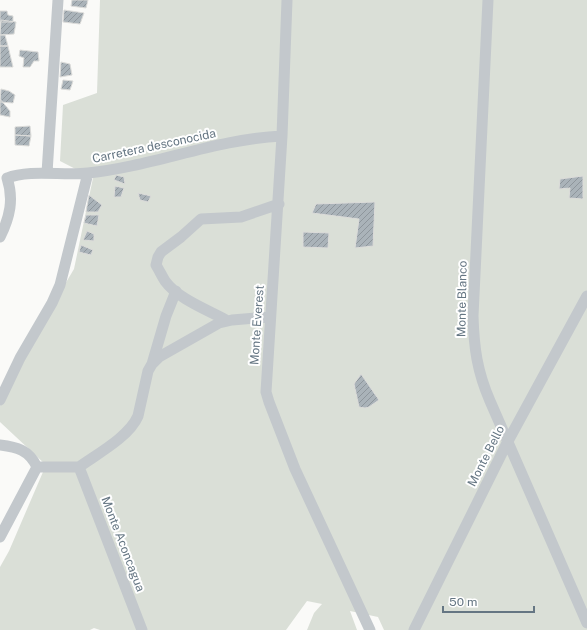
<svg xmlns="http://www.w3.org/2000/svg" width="587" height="630" font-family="'Public Sans',sans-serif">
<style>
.green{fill:#dadfd7}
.building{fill:url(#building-hatch);stroke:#dcdcda}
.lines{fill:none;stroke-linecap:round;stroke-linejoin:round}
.minor{stroke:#c3c8cc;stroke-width:11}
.labels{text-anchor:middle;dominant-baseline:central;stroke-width:4;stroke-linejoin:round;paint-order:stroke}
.street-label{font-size:12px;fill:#657683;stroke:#fff}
</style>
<defs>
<pattern id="building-hatch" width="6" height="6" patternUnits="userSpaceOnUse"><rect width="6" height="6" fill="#aab3b9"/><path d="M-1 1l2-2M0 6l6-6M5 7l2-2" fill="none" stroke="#8e969c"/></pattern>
</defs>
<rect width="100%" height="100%" fill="#fafaf8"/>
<!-- green -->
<path class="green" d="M100 0H587V630H384L378 617 350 611 357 630H307L314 613 322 604 307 601 286 630H100L94 628 90 630H0V567L9 551 46 465 0 422V406L27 348 74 269 93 178 60 161 63 105 97 93Z"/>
<!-- building -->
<path class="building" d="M72 0H88L86 8 71 6Z
M64 10 84 13 80 24 63 22Z
M0 11H7L8 15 13 16V22H0Z
M1 20 16 22 14 34 0 35Z
M0 35H5L8 46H0Z
M0 46H8L13 67H0Z
M20 50 38 52 39 61H34L30 67H23L24 58 19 56Z
M61 62 70 64 72 75 60 77Z
M63 80 73 81 70 90 61 89Z
M1 89 9 91 15 95 13 103 0 102Z
M0 99 10 111V117L0 115Z
M30 126 31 136 15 135V127Z
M15 135 31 136 29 146 15 145Z
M116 175 124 177 125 184 114 180Z
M583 176V199L569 198 570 188 559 189 560 179Z
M115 186 124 188 121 197H114Z
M138 193 151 196 148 202 140 200Z
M89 195 102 205 98 212H86Z
M375 202 373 246 355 248 359 219 312 213 316 204Z
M86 215H99L97 226 84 223Z
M87 231 94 234V241L83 240Z
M303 232 329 233 328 248 303 247Z
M81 245 93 250 91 255 79 252Z
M361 374 379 400 369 407 365 408 359 407 354 384Z"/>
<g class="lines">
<!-- minor -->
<path class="minor" d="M287 0 282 136 266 392 269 402 295 469 370 630
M488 0 473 316C474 348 477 371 490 401L587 623
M47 173 58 0
M7 178C30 169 64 176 88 173 154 166 216 139 282 136
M0 237C10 217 14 199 7 178
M226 320C208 310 178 299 165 281 162 276 159 270 156 265L158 257 161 252 181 237 201 219 241 217 279 204
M152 364 166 316 176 291
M0 400 20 358 52 303 60 285 88 173
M0 445C17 447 29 450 37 467
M37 467H79
M79 467C97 454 129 437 138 416L148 371 152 364 159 357 219 323 232 320 270 317
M79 467 142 630
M0 537 37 467
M414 630 508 441 587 296"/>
</g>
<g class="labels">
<!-- street labels -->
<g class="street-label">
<text transform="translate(154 146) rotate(-12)">Carretera desconocida</text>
<text transform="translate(462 299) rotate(-89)">Monte Blanco</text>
<text transform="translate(257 325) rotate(-86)">Monte Everest</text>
<text transform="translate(486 456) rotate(-63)">Monte Bello</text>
<text transform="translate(123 544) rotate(69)">Monte Aconcagua</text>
</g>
</g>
<!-- scale -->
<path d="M443 606v6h91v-6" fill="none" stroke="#657683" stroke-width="2"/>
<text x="449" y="606" font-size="12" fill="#657683" stroke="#ffffff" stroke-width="3" paint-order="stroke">50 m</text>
</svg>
